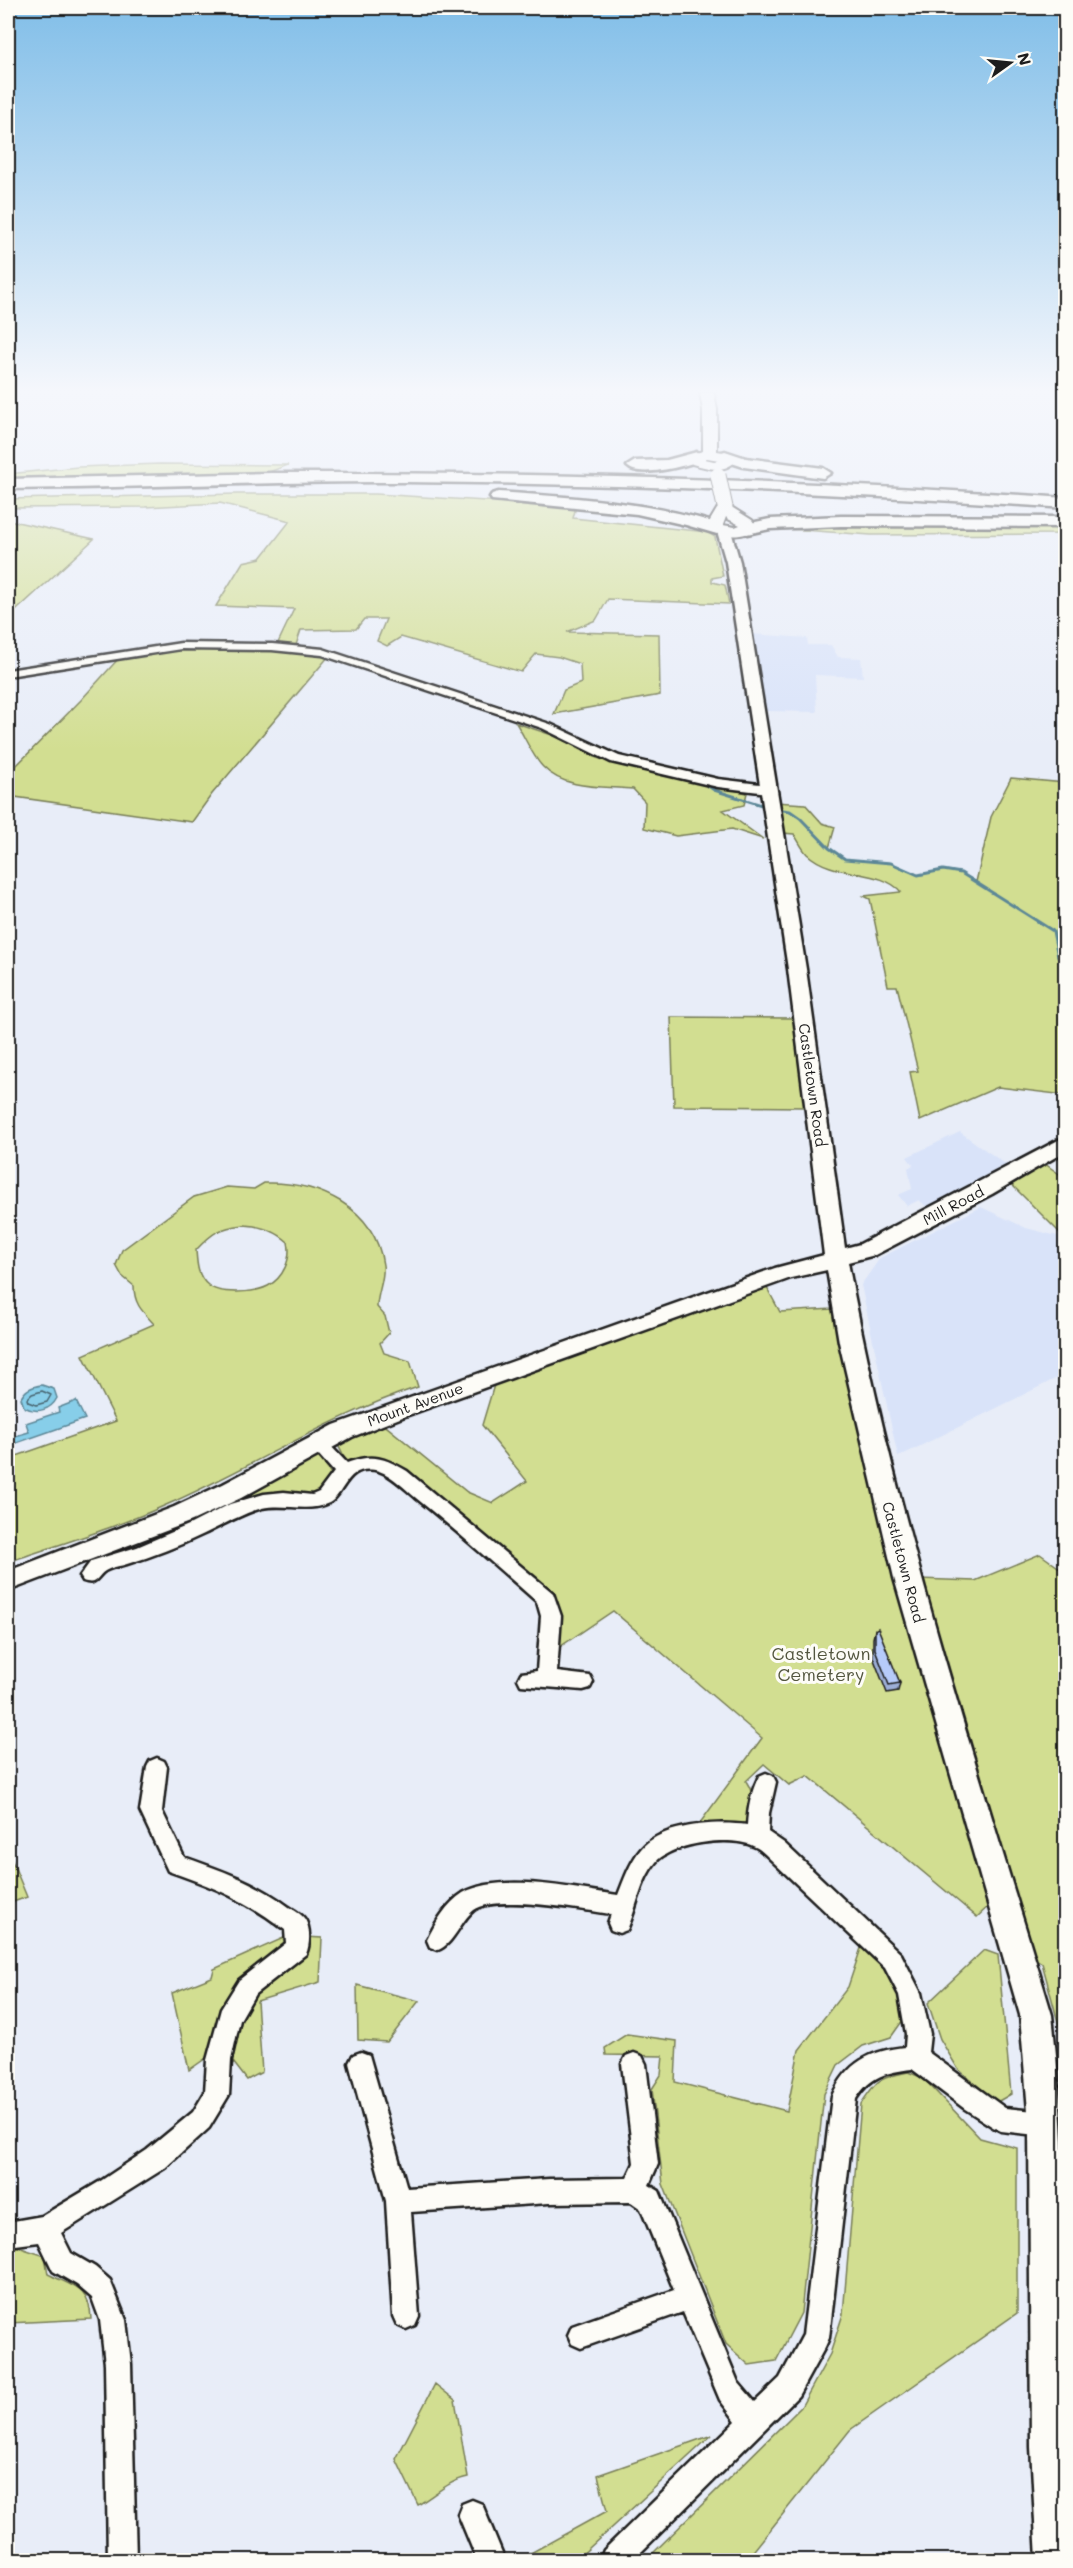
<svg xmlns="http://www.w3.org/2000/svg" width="1073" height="2568" font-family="Mali,sans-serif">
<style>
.built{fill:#d9e3f9}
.green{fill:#d2de91;stroke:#777d56;stroke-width:1.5;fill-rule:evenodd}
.water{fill:#87cee9;stroke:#5c8797;stroke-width:1.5}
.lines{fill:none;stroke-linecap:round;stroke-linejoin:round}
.shore{stroke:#47636e;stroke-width:1.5}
.stream{stroke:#5c8797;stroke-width:3}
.street-casing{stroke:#1c1c1c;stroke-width:5}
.secondary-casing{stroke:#1c1c1c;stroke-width:5}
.primary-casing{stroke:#1c1c1c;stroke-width:4}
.highway-casing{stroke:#1c1c1c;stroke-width:5}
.street{fill:#fdfcf7;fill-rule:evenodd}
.secondary{fill:#fdfcf7;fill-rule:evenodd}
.primary{fill:#fdfcf7;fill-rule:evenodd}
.highway{fill:#fdfcf7;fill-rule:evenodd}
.primary-bridge-casing{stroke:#1c1c1c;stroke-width:17;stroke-linecap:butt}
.primary-bridge{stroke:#fdfcf7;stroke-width:15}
.wall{fill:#9dafd7;stroke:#1c1c1c;stroke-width:1.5}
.building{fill:#b6cbfa;stroke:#1c1c1c;stroke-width:1.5}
.labels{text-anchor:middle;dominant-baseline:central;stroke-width:6;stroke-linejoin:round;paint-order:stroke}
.street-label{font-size:15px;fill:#1c1c1c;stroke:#fdfcf7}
.near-park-label{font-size:18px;fill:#53563f;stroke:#fdfcf7}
</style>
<rect width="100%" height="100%" fill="#e8edf8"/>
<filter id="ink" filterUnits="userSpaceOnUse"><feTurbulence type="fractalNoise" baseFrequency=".0167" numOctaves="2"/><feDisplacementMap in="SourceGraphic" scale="12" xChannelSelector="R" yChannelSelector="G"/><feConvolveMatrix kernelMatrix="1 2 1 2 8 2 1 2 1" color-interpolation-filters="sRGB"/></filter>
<g filter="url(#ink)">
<!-- built -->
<path class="built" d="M751 634 807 638 808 645H831L838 657 861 658 863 677 815 675 817 712 765 711Z
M960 1132 1008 1166 928 1208 919 1200 907 1206 898 1195 912 1189 908 1168 913 1165 907 1157Z
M981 1207 1026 1228 1065 1238V1374L898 1457 861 1285 880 1258Z"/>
<!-- green -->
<path class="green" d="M160 464 288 465 269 472 8 480V474L78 467Z
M238 494H376L566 506 576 507 573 518 707 532 715 537 723 576 712 578V582L725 585 729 604 608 599 596 620 567 632 659 634 660 695 554 714 564 690 581 683 580 664 559 657 536 654 521 672 401 637 387 646 377 641 386 619H364L356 629 301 630 296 645H277L294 609 216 606 243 562 261 558 290 521 220 503 145 507 8 508V499Z
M8 520 94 539 8 618Z
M916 524 1065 527 1066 534 871 535 774 528Z
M203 648 301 652 329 656 212 794 192 822 8 796V774L81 700 120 657Z
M516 723 555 736 597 758 640 769 747 793 744 805 723 810 763 839 732 829 676 836 644 828 645 802 633 789C603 786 565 790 543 767 532 756 525 737 516 723Z
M1011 778 1065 783V1095L998 1087 920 1121 910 1072 918 1071 897 986H888L870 899 864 896 901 892C881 868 834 879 807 854 802 849 798 840 794 834L782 833 776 802 805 804 822 823 835 827 829 848 845 859 891 863 918 875 943 870 961 873 976 882 991 817Z
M671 1017 793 1018 804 1107 674 1106Z
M1045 1164 1065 1178V1238L1010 1183Z
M264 1183C318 1181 375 1207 383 1265 385 1279 377 1293 377 1307L385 1316 389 1333 380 1343 384 1353 410 1361 418 1387C329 1416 251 1468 166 1505 115 1528 60 1544 8 1562V1459L116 1421 83 1355 154 1324C142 1311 134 1304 134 1286L122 1276 116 1265 122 1250 194 1197 227 1187 254 1189ZM244 1225C261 1226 275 1230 288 1242 292 1259 283 1278 268 1286 255 1293 218 1295 208 1285 197 1276 197 1263 196 1250 213 1232 219 1228 244 1225Z
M767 1288 780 1312 833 1309 883 1535 992 1903 977 1917 808 1776 789 1785 764 1764 746 1781C757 1798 754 1811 744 1826L697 1827 762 1738 613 1611 558 1648 559 1609 553 1595 406 1472C380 1453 373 1464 346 1461L338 1445 382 1423 467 1492 493 1503 527 1481 482 1425 494 1385Z
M318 1456 332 1475 322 1491 304 1495 275 1493 229 1501Z
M1040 1554 1065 1572V2080L1060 2029 1042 1963 1032 1957 919 1579 975 1581Z
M8 1851 27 1897 8 1904Z
M288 1936 322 1938 320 1982 257 2001 262 2072 247 2080 230 2058 212 2054 189 2070 172 1993 212 1977 214 1969Z
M862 1945C896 1972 897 1978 903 2020L891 2037 863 2046 838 2065 824 2094 801 2313 776 2361 749 2365 726 2344 663 2184 652 2089 661 2075 663 2056 606 2055 605 2048 627 2034 677 2041 675 2082 787 2111 799 2050 848 1987Z
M984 1950 998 1955 1011 2094 997 2102 958 2069 940 2039 928 2003Z
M357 1985 419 2001 387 2042 358 2040Z
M908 2072 923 2078 980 2138 1017 2148V2313L850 2430 751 2554 740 2560H646L801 2407 830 2354 843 2314 861 2104C877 2079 879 2078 908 2072Z
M8 2246H15L45 2256 48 2274C73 2287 90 2287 91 2319L8 2323Z
M435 2384 455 2400 468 2477C450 2480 435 2495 418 2505L396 2459Z
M712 2435 576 2560H518L607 2511 598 2475Z"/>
<!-- water -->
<path class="water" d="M42 1385 54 1389 57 1398C51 1410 37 1414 24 1407L21 1398C25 1389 33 1386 42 1385Z
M76 1401 85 1419 8 1446V1428L12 1437 29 1432 26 1423 59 1412 58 1408Z"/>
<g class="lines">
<!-- shore -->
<path class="shore" d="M42 1391 51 1395 47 1402 36 1405 28 1402 27 1399 32 1394Z"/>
<!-- stream -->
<path class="stream" d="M701 781 714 790 768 807
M776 809 790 811 800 818 829 848 845 859 891 863 918 875 943 870 961 873 1053 931 1058 957 1066 962"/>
<defs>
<path id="street" d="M181 643 272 644 323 649 550 724 619 756 718 779 768 785 774 789 768 793 718 787 611 762 542 728 322 655 272 650 181 649 8 676V670Z
M319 1438 325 1440 347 1463C373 1453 385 1458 407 1471L553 1593 561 1616 557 1672 590 1676 593 1682 590 1688 583 1690 521 1685 518 1679 521 1673 537 1671 541 1616 537 1602C497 1567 457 1531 416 1498 405 1489 392 1475 379 1471 346 1462 345 1495 329 1503 308 1513 285 1503 262 1508 241 1514 223 1525 204 1534 179 1546 153 1556 127 1564 121 1566 111 1567 105 1571 96 1577 97 1586 83 1581L80 1576 91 1561 137 1547 191 1524 230 1504 264 1494 284 1492 312 1495 319 1492 334 1472 310 1445 313 1440Z
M157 1758 164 1761 167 1767 162 1811 184 1857C221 1870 258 1883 289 1907 294 1910 301 1914 304 1918 311 1927 310 1945 306 1954L255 1994 240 2020 231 2060 229 2095 209 2128 165 2168 61 2233 71 2253 95 2267 110 2280 126 2320 131 2364 136 2560H108L105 2364 100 2320 92 2298 77 2285 53 2271 39 2242 8 2246V2222L42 2216 99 2182 147 2150 193 2112 205 2092 207 2060 221 2009 239 1980 286 1943 285 1930C246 1900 214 1887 168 1871L140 1811 147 1767 150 1761Z
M766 1773 773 1776 776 1782 769 1813 768 1832 784 1843 901 1954 921 1993 930 2034 928 2052 1005 2108 1046 2112 1054 2116 1058 2124 1054 2132 1046 2136 1001 2131 993 2127 965 2109 912 2069C887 2072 870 2076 856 2099L829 2338 825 2347 798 2396 633 2560H600L604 2550 736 2421 720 2400 683 2312 581 2348 572 2344 568 2335 572 2326 674 2290 641 2209 631 2202 549 2203 411 2212 419 2316 415 2325 406 2329 397 2325 393 2316 386 2201 349 2063 353 2055 361 2052 369 2055 407 2188 549 2179 627 2178 634 2163 622 2064 626 2056 634 2053 642 2056 646 2064 658 2164 649 2185 659 2191 738 2382 755 2402 780 2378 803 2335 832 2096C847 2062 870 2051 905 2047L906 2034 899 1995 885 1968 768 1857C764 1853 759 1848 753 1846 731 1835 672 1843 656 1862 640 1881 637 1908 627 1930L619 1933 611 1930 608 1923 611 1914C583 1910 496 1894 474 1910 460 1921 454 1944 438 1950L430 1947 427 1940C435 1923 447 1903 463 1893 501 1872 576 1889 618 1895 624 1880 630 1862 641 1849 662 1824 716 1821 747 1825 748 1809 751 1791 759 1776Z
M472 2500 482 2504 505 2560H477L458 2514 462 2504Z"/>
<path id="secondary" d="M724 527 731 531 740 562 806 969 845 1248 860 1244 1066 1136V1151L992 1194 875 1255 848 1262C895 1518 977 1766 1052 2015 1072 2196 1066 2379 1066 2560H1037L1031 2447 1029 2123 1020 2015 894 1578 839 1342 827 1270 791 1278 400 1418 352 1437 241 1498 192 1521 8 1591V1571L174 1507 223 1484 334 1425 775 1268 824 1255 788 969 726 562 717 531Z"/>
<path id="primary" d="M700 393H714L717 410V451L730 453 736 461C723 474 708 468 692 464L690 461 692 454 703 451V410ZM707 458 719 460 714 461 705 459Z
M725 503 752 520 757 527C745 539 727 536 712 532L708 524 720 504ZM726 517 728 519 740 525 735 527 723 525Z"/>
<path id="highway" d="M725 451 746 458 823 468 831 473 823 478 744 467 719 459 717 456 719 453Z
M697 452 705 457 703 460C687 465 639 479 627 466L635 461 667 460Z
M272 473C537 472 801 480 1066 498V508C846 493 626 484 406 482 273 481 140 488 8 489V479Z
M498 492C574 497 650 502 723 525L725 529 717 534 686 525 637 514 492 500 490 497 492 494Z
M841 516 1066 517V527L841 526 770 529 747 534 739 529 741 525 770 519Z"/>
</defs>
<!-- street casing -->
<use href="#street" class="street-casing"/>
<!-- secondary casing -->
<use href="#secondary" class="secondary-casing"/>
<!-- primary casing -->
<use href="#primary" class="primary-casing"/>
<!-- highway casing -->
<use href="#highway" class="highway-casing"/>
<!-- street -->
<use href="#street" class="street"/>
<!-- secondary -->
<use href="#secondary" class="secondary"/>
<!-- primary -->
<use href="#primary" class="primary"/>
<!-- highway -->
<use href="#highway" class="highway"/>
<defs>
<path id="primary-bridge" d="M718 475 725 507"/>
</defs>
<!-- primary-bridge casing -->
<use href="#primary-bridge" class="primary-bridge-casing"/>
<!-- primary-bridge -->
<use href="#primary-bridge" class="primary-bridge"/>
</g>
<!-- wall -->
<path class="wall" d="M875 1630 900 1683 898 1691 887 1693 873 1657V1638Z"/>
<!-- building -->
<path class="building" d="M878 1628 900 1683 889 1685 875 1649V1630Z"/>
</g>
<!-- sky -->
<linearGradient id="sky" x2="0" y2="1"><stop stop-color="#81bee8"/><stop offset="0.52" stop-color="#f5f7fc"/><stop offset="1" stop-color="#f5f7fc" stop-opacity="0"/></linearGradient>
<rect width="1073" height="752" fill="url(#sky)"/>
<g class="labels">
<!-- street labels -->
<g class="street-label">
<text transform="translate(813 1085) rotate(82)">Castletown Road</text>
<text transform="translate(953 1205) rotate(-28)">Mill Road</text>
<text transform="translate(415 1404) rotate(-20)">Mount Avenue</text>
<text transform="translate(904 1562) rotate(75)">Castletown Road</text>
</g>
<!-- near-park labels -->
<g class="near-park-label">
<text x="821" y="1653">Castletown<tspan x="821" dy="21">Cemetery</tspan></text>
</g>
</g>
<!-- margin -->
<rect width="1073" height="2568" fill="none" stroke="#fdfcf7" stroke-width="30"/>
<rect x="15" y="15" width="1043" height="2538" fill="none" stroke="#1c1c1c" stroke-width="2" filter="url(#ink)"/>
<!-- north arrow -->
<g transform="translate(1010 63) rotate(75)" stroke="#fdfcf7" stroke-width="4.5" paint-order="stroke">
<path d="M0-4.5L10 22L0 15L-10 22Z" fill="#1c1c1c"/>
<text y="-9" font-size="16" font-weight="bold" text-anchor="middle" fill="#1c1c1c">N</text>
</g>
</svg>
